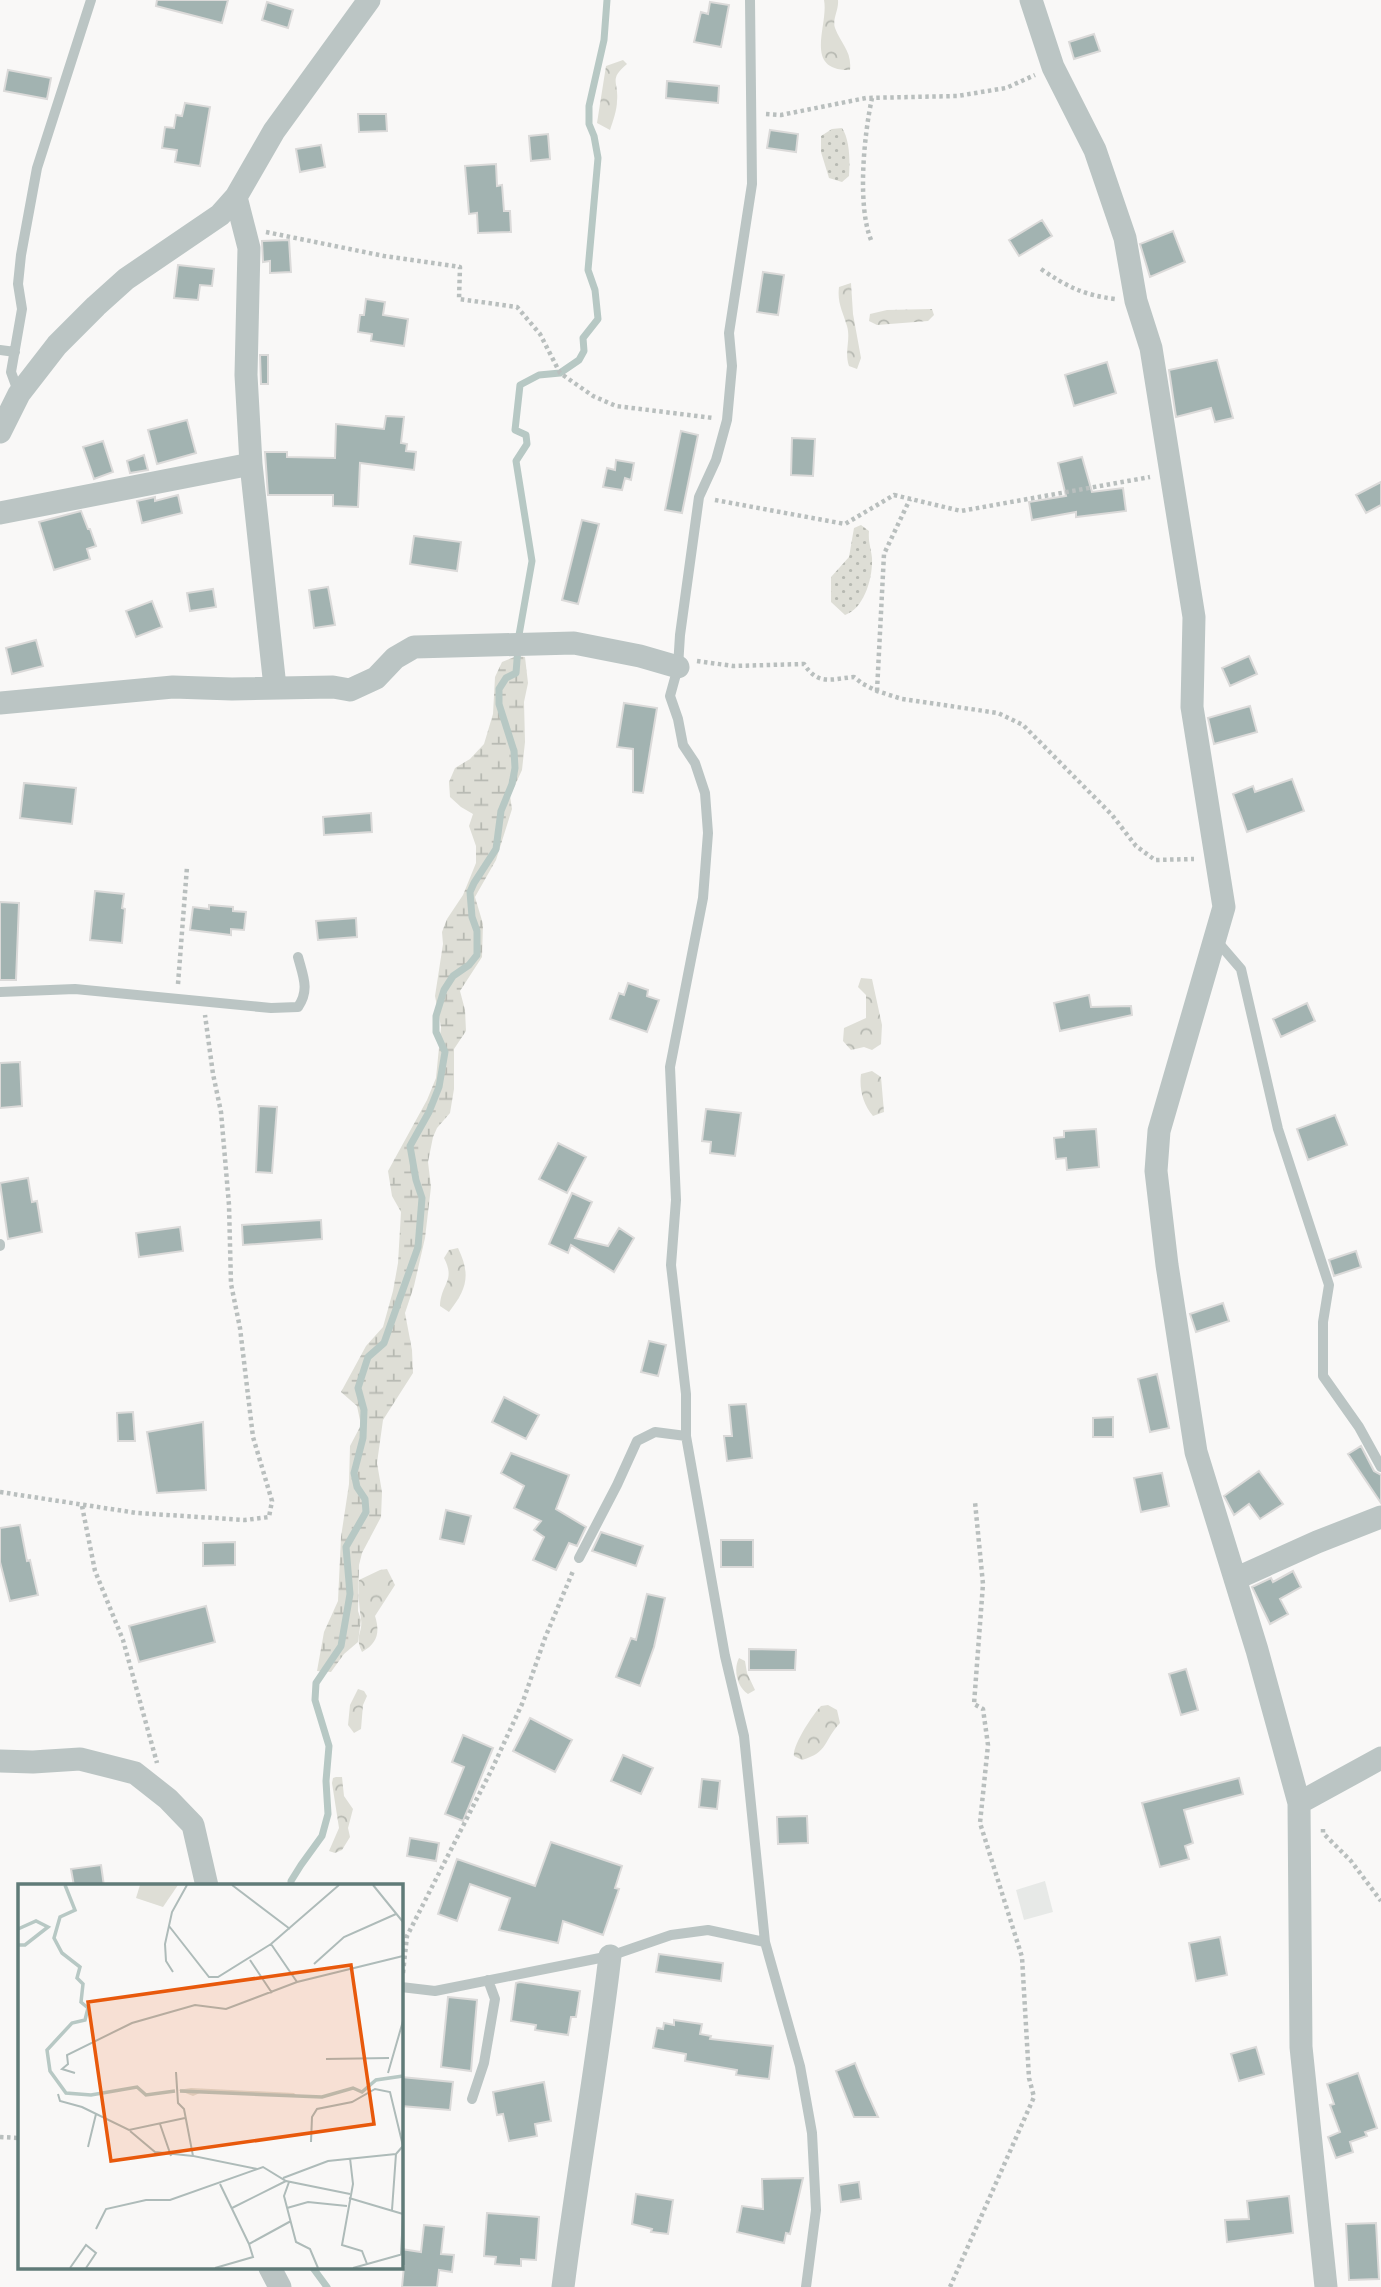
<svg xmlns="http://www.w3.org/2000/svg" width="1381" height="2287" font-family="Karla,sans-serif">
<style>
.built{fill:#e7e9e7}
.grass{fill:url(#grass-dots)}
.forest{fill:url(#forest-crowns)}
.wetland{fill:url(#wetland-marsh)}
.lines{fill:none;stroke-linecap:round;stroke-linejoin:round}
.stream{stroke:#b7c8c4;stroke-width:7}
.building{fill:#a2b3b1;stroke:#dbdad9;stroke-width:2}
.path{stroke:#b9bfbe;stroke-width:4.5;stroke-dasharray:3.5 3.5;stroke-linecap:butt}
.service{stroke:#bbc5c4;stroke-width:10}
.minor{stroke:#bbc5c4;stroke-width:23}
.inset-river{fill:none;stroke:#b7c8c4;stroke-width:3.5}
.inset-road{fill:none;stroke:#aebbb9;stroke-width:2}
.view{fill:#e8590c;fill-opacity:0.15;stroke:#e8590c;stroke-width:3.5}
.inset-edge{fill:none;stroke:#607b78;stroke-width:3.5}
</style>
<defs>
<pattern id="grass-dots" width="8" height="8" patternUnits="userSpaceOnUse" patternTransform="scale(1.75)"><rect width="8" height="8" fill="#deded6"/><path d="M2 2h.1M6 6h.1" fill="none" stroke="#b7b9b2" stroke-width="1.8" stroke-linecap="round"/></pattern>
<pattern id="forest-crowns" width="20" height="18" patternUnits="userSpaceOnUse" patternTransform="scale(1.75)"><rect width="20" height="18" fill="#deded6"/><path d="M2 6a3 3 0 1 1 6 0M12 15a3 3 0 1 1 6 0" fill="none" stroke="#b7b9b2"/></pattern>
<pattern id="wetland-marsh" width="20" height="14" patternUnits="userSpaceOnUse" patternTransform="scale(1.75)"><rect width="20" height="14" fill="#deded6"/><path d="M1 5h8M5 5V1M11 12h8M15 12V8" fill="none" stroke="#b7b9b2"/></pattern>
</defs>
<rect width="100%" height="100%" fill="#f9f8f7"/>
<!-- built -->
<path class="built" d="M1045 1881 1053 1912 1024 1920 1016 1890Z"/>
<!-- grass -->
<path class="grass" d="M842 128C850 140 850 162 849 176L842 182 829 178 821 152V136L832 129Z
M861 525 869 531C868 542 871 548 872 558 873 578 864 609 845 615L831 602V577L849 557 854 528Z"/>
<!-- forest -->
<path class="forest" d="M824 0H838C839 10 832 19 835 28 841 44 852 51 850 70 802 71 829 25 824 0Z
M623 60 627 64C608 80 619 81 617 101 617 110 613 121 610 130L597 123 606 66Z
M851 283 853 314 861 358 857 369 849 366C844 351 851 340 847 326 843 312 837 303 839 287Z
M932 309 934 315 928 321 877 325 869 321 870 314 887 310Z
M861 978 872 979 882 1025 881 1044 872 1050 864 1047 851 1050 843 1041 844 1028 866 1018V995L858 987Z
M872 1071 881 1077 884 1112 873 1116C863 1104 859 1089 861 1074Z
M458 1248C471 1275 467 1289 449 1312L440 1306C441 1283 456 1281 444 1258L449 1250Z
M387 1569 395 1585 375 1616C380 1632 378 1643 362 1652 354 1635 363 1634 361 1619 359 1604 358 1595 359 1580L380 1570Z
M739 1658 745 1661 747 1673 755 1690 748 1694C737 1687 733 1669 739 1658Z
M358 1689 364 1691 367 1696 363 1705 361 1729 354 1733 348 1725 350 1705Z
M828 1705 837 1710 840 1723C823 1741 829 1752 802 1760L794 1756C792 1746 813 1714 821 1706Z
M336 1777H342L344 1796 353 1809 348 1828 350 1837 342 1850 335 1853 329 1851 339 1828 332 1783 333 1778Z"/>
<!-- wetland -->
<path class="wetland" d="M517 656 525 657 528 683 524 702 525 742 522 770 510 796 512 809 496 860 475 897 483 924 482 957 460 991 465 1010 466 1031 454 1049V1089L450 1113 437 1128 433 1137 428 1162 431 1187 425 1238 414 1286 405 1313 412 1350 413 1373 383 1420 377 1463 382 1492 381 1517 362 1553 359 1565 358 1611 361 1620 358 1642 344 1654 331 1672 317 1671 324 1632 338 1601 341 1537 349 1484 350 1446 361 1425 357 1406 341 1392 366 1346 383 1327 393 1291 398 1263 401 1212 392 1196 388 1171 427 1100 436 1078 441 1027 435 996 443 944 442 932 447 919 463 895 476 863V846L469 826 473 814 461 807 450 797 449 782 455 768 470 759 484 744 493 714 495 677 502 662Z"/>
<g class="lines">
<!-- stream -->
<path class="stream" d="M291 1886V1881L301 1865 322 1836 328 1814 326 1781 329 1746 315 1700 316 1683 341 1646 350 1594 346 1547 366 1512 365 1499 357 1487 354 1473 363 1438 364 1410 358 1388 368 1357 384 1343 418 1247 422 1198 416 1180 410 1146 429 1112 439 1087 445 1052 436 1032V1016L444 990 453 976 469 965 477 955V931L472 917 470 892 474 883 496 849 501 811 512 784 515 768 514 751 499 704V689L506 678 516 673 519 635 532 561 516 461 527 444 526 435 515 430 520 385 539 375 560 373 579 360 584 351 583 338 598 319 595 290 588 270 598 158 594 136 589 124V106L604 40 607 0
M313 2268 327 2287"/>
</g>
<!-- building -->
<path class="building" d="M157 0H228L222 23 156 6Z
M267 2 293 10 288 28 262 20Z
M710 2 729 5 721 47 694 42 701 12 708 14Z
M1094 34 1100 51 1074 59 1069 42Z
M8 70 51 78 47 99 4 91Z
M667 81 719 86 718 103 666 98Z
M185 103 210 107 200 166 175 162 177 150 162 148 165 127 174 128 176 115 182 116Z
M358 114H386L387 131 359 132Z
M770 130 798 134 796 152 767 148Z
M548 134 550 159 531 161 529 136Z
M321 145 325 167 300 172 296 149Z
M496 164 497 186 502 185 504 211H510L511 232 478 233 477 213 469 214 465 166Z
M1042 220 1052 236 1019 256 1009 240Z
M1173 231 1185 262 1150 277 1140 244Z
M289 240 291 272 270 273V261L263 262 262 241Z
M178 265 214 269 212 286 200 285 198 300 174 298Z
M763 272 784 275 778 315 757 312Z
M366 299 385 302 383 315 408 319 404 346 371 341 372 334 358 332 360 315H364Z
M260 355H268V384H261Z
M1217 360 1233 418 1215 422 1211 408 1176 417 1169 370Z
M1107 362 1116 393 1074 406 1065 375Z
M386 416 404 417 401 443 407 444 406 451 416 452 414 470 360 463 358 507 333 506V495H268L265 452H287V457L335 458 336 424 384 429Z
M187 420 196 453 157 464 148 430Z
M681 431 698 435 682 513 665 510Z
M792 438 815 439 813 476 791 475Z
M103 441 113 472 94 479 83 447Z
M144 455 148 470 130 473 127 461Z
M1082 457 1092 492 1123 488 1126 511 1076 517V512L1032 520 1029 502 1066 496 1058 463Z
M616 460 634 463 631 480 625 478 622 490 603 487 607 468 615 470Z
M1381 482V505L1366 513 1356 495Z
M178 495 182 513 142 523 137 501 155 497V501Z
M81 511 88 529H90L96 546 87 549 90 559 54 570 39 522Z
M582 520 599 524 578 604 562 600Z
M414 536 461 542 457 571 410 564Z
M328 587 335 625 314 628 309 590Z
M213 589 216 607 190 611 187 593Z
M152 601 162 627 136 637 126 611Z
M36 640 43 666 12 674 6 648Z
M1249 656 1257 674 1230 686 1222 668Z
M624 703 657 708 643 793 633 792V749L617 747Z
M1250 706 1257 732 1214 744 1208 718Z
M1292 779 1304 811 1247 832 1233 794 1253 786 1255 792Z
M24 783 76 788 72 824 20 818Z
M371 813 372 832 324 835 323 817Z
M95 891 124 894 122 908 125 909 122 943 90 940Z
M0 902 19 903 16 980H0Z
M209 905 233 907V911L246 912 244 930 231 929V935L190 930 193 907 209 909Z
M356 918 357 937 318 940 316 921Z
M628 983 648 990 647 996 659 1000 647 1032 610 1019 619 993 624 995Z
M1089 995 1091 1007 1131 1006 1132 1015 1060 1031 1054 1003Z
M1307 1003 1315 1021 1281 1037 1273 1019Z
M20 1062 22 1106 0 1108V1063Z
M259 1106 277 1107 272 1173 256 1172Z
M706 1109 741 1113 735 1156 710 1153 711 1142 702 1141Z
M1335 1115 1347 1145 1308 1160 1297 1129Z
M1096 1129 1099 1167 1067 1170 1066 1158 1056 1159 1054 1138 1064 1137V1131Z
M558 1143 586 1157 567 1193 539 1179Z
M28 1178 32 1202 37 1201 42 1232 8 1239 0 1183Z
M572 1193 592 1202 575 1238 608 1246 619 1228 634 1238 614 1272 571 1245 568 1253 549 1244Z
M321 1220 322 1239 243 1245 242 1225Z
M180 1227 183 1251 139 1257 136 1233Z
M1356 1251 1361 1267 1334 1276 1329 1260Z
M1223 1303 1229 1321 1196 1332 1190 1314Z
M649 1341 666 1345 658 1376 641 1372Z
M1157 1374 1169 1428 1150 1432 1138 1379Z
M504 1397 539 1415 526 1439 492 1422Z
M746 1404 752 1458 727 1461 724 1436H732L729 1405Z
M133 1412 135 1441H118L117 1413Z
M1113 1417V1437H1093V1418Z
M203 1422 206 1490 157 1493 147 1432Z
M1361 1446 1374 1471 1381 1475V1503L1348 1454Z
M511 1453 569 1475 556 1509 586 1527 577 1546 569 1543 556 1570 533 1560 544 1537 534 1530 541 1521 514 1508 524 1486 501 1473Z
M1259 1471 1283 1504 1260 1519 1249 1504 1234 1515 1224 1496Z
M1162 1473 1169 1506 1141 1512 1134 1478Z
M446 1510 471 1516 464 1544 440 1539Z
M20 1525 27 1561 30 1560 38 1595 10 1601 0 1562V1528Z
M601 1532 643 1546 636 1566 592 1551Z
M721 1540H753V1567H721Z
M235 1542V1565L203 1566V1543Z
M1293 1571 1301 1587 1280 1599 1288 1614 1270 1624 1252 1587 1271 1578 1273 1582Z
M647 1594 665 1598 654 1647 640 1686 616 1677 631 1638 636 1640Z
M206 1606 215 1642 139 1662 129 1626Z
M749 1649 796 1650 795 1670H749Z
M1186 1669 1198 1710 1181 1715 1169 1674Z
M530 1718 572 1740 555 1772 513 1751Z
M463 1735 493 1748 463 1821 445 1814 464 1767 452 1762Z
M623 1755 653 1768 641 1794 611 1781Z
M1239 1778 1243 1794 1184 1810 1193 1843 1185 1846 1189 1859 1160 1867 1142 1803Z
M702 1779 720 1781 717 1809 699 1807Z
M807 1816 808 1843 778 1844 777 1817Z
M410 1838 439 1843 436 1861 407 1856Z
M551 1842 622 1866 615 1888 619 1889 603 1935 563 1921 558 1943 499 1930 510 1898 470 1884 457 1921 438 1914 457 1859 535 1886Z
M101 1865 104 1886H74L71 1869Z
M1220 1937 1227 1975 1196 1981 1189 1943Z
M659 1954 723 1963 721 1981 656 1972Z
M520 1982 580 1991 576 2017H571L568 2035 535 2030 536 2025 511 2021 516 1983Z
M448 1997 477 2000 471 2071 441 2067Z
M674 2020 702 2024 700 2034 711 2036 710 2039 773 2046 769 2079 736 2075 737 2070 685 2061 686 2054 653 2048 657 2028 663 2029 664 2023 674 2025Z
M1256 2047 1264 2074 1239 2081 1231 2054Z
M855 2063 865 2088 878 2117H854L836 2071Z
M1358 2073 1377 2128 1365 2132 1367 2136 1350 2142 1353 2152 1336 2158 1328 2137 1340 2132 1330 2105 1334 2104 1327 2084Z
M401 2077 453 2082 450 2110 401 2106Z
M544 2082 551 2121 535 2124 537 2136 509 2141 503 2114 497 2115 493 2092Z
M803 2178 790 2234 786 2233 784 2243 737 2232 742 2206 763 2209 762 2179Z
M859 2182 861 2199 841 2202 839 2185Z
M636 2194 673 2200 668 2234 651 2232 652 2229 632 2224Z
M1289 2196 1293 2233 1227 2242 1225 2220 1249 2219 1247 2201Z
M487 2213 539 2217 536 2260 521 2259V2266L495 2264 496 2257 484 2256Z
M1376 2223 1379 2279 1349 2280 1346 2224Z
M424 2225 444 2227 441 2254 454 2255 452 2272 439 2270 437 2287H402L404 2266H401V2249L421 2252Z"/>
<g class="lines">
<!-- path -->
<path class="path" d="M766 114 781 115 866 98 957 96 1006 88 1035 75
M266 232 384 256 460 267 459 299 517 307 540 334 560 373 593 396 616 406 713 418
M871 240C857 205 864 135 872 98
M1041 269C1066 286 1083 295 1115 299
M715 500 845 524 894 495 961 511 1150 477
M697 661 733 666 804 664C818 686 831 679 854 677L863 684 877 691 902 699 998 713 1023 725 1112 815 1136 846 1155 860 1194 859
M877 691 884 554 910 499
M178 984 187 867
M0 1492 137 1513 245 1520 269 1517 272 1501 253 1437 240 1328 231 1284 229 1205 221 1112 213 1074 205 1015
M82 1506 95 1571 123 1640 157 1763
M1323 1829V1833L1351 1861 1381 1901
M403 1973 407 1936 492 1769 522 1704 545 1638 573 1571
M0 2137 19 2138
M950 2287 1034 2097 1029 2078 1022 1957 980 1823 988 1745 983 1709 974 1704 983 1584 975 1502"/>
<!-- service -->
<path class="service" d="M750 0 752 184 729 333 732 366 727 420 716 460 699 497 680 635 678 667 670 696 678 719 683 745 695 763 705 793 708 833 703 898 670 1067 676 1200 671 1265 686 1394V1436L725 1656 744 1736 765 1942 800 2066 812 2133 816 2210 806 2287
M0 350 15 352
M19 394 11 372 22 309 18 284 21 255 37 168 91 0
M1216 940 1241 969 1278 1129 1329 1285 1323 1322V1376L1359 1427 1381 1467
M0 992 75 989 271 1008 298 1007C310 990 303 976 298 957
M0 1244V1246
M579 1558 617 1485 637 1441 655 1432 686 1436
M401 1987 435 1991 610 1956 671 1935 708 1930 765 1942
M472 2099 484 2063 495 1999 488 1980"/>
<!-- minor -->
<path class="minor" d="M1031 0 1053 67 1095 150 1125 238 1136 301 1151 348 1194 617 1192 707 1224 907 1159 1131 1156 1171 1167 1265 1196 1452 1257 1650 1299 1803 1301 2047 1326 2287
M0 432 19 394 57 345 96 306 126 279 220 215 236 197
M0 513 251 464
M275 687 251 464 246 375 249 248 236 197 274 131 369 0
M0 703 173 687 232 689 333 687 350 690 376 678 395 658 414 647 574 643 640 656 678 667
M1235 1579 1317 1542 1381 1517
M0 1761 33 1762 80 1759 135 1773 168 1799 193 1825 207 1886
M1299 1803 1381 1758
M270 2268 280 2287
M563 2287C577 2176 597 2067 610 1956"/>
</g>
<!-- overview -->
<g transform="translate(18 1884)">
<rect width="385" height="385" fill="#f9f8f7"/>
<path d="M173 204 276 209 280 213 184 208 175 212 160 206Z" fill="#deded6"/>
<path d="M122 1H160L145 23 118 14Z" fill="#deded6"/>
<path class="inset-river" d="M47 1 57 26 42 33 36 54 44 69 62 83 59 94 65 100 63 118 70 124 67 136 54 139 29 166 32 187 48 209 73 211 119 203 128 211 157 207M0 45 18 37 30 43 7 61H0M162 207 304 213 335 204 344 208 358 196 385 192"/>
<path class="inset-road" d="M214 1 272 45M355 1 385 38M151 42 191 93H200L253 60 321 1M253 60 279 98M232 76 254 109M296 80 326 53 378 30M155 88 148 77 147 60 154 28 169 1M308 175 371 174M158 188 160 219 166 225 175 272 239 285M57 189 44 185 50 180 49 171 114 139 177 121 208 125 279 98 385 72M370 189 385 137M40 210 42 217 64 223 111 246 167 234M142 240 153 272M112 247 137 268 175 272M293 258 294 233 299 225 334 218 357 205 372 208 385 262 378 270 374 326M70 263 78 230M332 274 335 300 324 361 344 367 349 380M265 294 310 277 378 270M271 298 266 312 278 358 292 365 300 384M202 300 231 360M331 314 385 330M214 324 268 297M269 324 290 318 329 322M78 345 88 325 128 316H152L245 283 268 297 332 310M383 370 385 332M52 384 68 361 78 369 68 384M197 384 235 373 231 360 273 337M335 384 385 370"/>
<path class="view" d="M333 81 356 240 93 277 70 118Z"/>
<rect width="385" height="385" class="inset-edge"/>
</g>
</svg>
